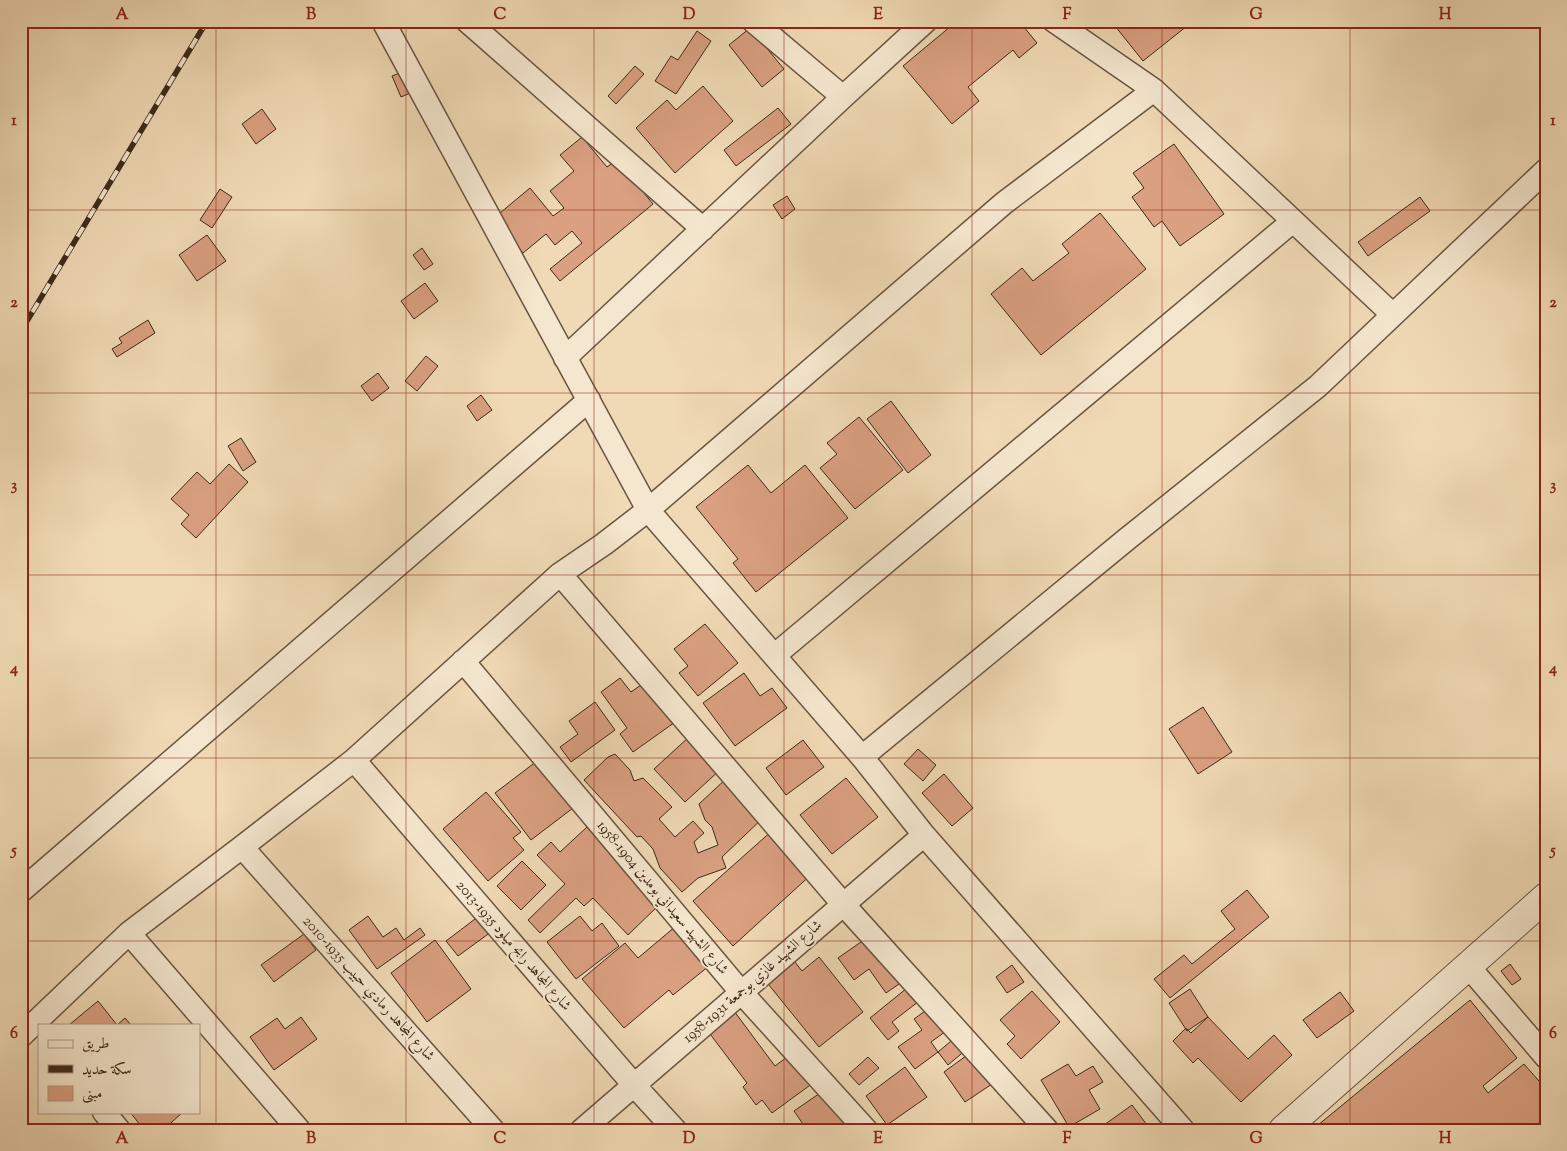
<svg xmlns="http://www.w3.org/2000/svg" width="1567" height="1151" font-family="'Sorts Mill Goudy',Amiri,serif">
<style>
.building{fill:#daa081;stroke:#3c291a}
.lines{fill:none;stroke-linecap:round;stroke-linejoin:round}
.minor-casing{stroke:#695541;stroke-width:25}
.tertiary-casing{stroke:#695541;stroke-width:30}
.minor{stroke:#f5e7cf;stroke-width:22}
.tertiary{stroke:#f5e7cf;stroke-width:28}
.rail-casing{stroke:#3c291a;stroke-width:5.5}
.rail{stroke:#f5e7cf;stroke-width:4;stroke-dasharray:11;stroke-linecap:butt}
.grid{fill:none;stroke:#8f2418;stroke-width:1;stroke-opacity:0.55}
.labels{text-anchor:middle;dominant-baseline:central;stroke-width:4;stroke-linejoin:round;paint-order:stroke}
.street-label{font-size:15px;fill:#3c291a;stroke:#f5e7cf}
.neatline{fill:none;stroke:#8f2418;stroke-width:2}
.grid-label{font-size:16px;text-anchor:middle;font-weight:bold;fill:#8f2418}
</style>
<rect width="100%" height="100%" fill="#f0dab5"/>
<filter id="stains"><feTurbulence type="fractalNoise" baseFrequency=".004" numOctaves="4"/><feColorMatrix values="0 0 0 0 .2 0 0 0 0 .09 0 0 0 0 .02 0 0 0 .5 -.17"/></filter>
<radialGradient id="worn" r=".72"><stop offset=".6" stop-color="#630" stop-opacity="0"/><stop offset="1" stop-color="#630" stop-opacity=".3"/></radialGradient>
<!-- building -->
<path class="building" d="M957 21H1019L1037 43 1019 58 1013 50 968 87 979 101 952 124 903 66Z
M1111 21H1191L1192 22 1143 61Z
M750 28 784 69 762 87 729 45Z
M697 31 711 41 676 94 655 81 671 56 678 60Z
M635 66 644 74 616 104 608 96Z
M407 70 415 91 401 97 392 76Z
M703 86 733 121 675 173 636 128 667 100 676 110Z
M778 108 791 124 736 166 724 150Z
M262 109 276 129 256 144 242 124Z
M582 137 607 167 617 160 653 204 560 281 550 269 582 243 572 231 555 245 546 234 523 253 494 218 530 188 553 216 564 208 550 191 574 171 560 155Z
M1174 144 1224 214 1180 246 1162 221 1154 227 1132 197 1144 188 1133 173Z
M220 189 232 197 212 228 200 220Z
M787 196 795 209 782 219 773 205Z
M1420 197 1430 211 1368 256 1358 242Z
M1100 213 1146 269 1041 355 991 294 1022 268 1033 281 1069 253 1062 244Z
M207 235 226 261 197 281 179 255Z
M422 248 433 264 424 270 413 255Z
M425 283 438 301 414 319 401 301Z
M148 320 155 333 117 357 112 349 122 343 119 338Z
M426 356 438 366 417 391 405 381Z
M378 373 389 388 372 401 361 386Z
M481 395 492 410 477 421 467 406Z
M891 401 931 455 908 473 867 419Z
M859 417 903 470 855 509 820 468 837 454 827 443Z
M241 438 256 462 243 471 228 446Z
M229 464 248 482 196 538 181 524 189 515 171 499 197 472 210 484Z
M748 465 771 493 805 465 848 518 756 592 733 563 738 559 696 507Z
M705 624 738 663 698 696 679 673 688 666 674 649Z
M744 673 760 696 772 688 787 708 735 746 703 703Z
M620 678 631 692 648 680 678 720 633 752 620 734 627 728 601 692Z
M595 702 615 730 571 762 560 747 578 734 569 721Z
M1203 707 1232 752 1198 774 1169 729Z
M690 736 721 769 685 802 654 769Z
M803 740 824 767 786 795 766 768Z
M918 749 936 765 923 781 904 764Z
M615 754 630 770 634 781 643 778 672 807 659 819 675 837 693 821 704 833 694 842 698 853 718 845 712 827 705 820 699 804 729 776 765 816 722 857 726 868 698 878 682 892 660 868 653 849 641 836 637 837 584 780 608 757Z
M537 761 573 808 531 840 495 793Z
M944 774 973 808 952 826 922 793Z
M846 778 878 817 832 854 800 815Z
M486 792 521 832 513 838 524 850 488 881 443 829Z
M587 827 660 904 628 935 593 898 584 906 576 898 540 933 528 920 565 884 537 855 551 842 560 852Z
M774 829 814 872 733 946 693 901Z
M522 861 546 885 521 910 497 886Z
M1247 890 1269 917 1170 998 1154 979 1184 955 1192 964 1235 929 1221 911Z
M368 916 383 937 396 928 404 940 420 928 425 935 377 969 349 930Z
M479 916 491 932 458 956 446 941Z
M580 916 592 931 602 923 619 946 576 979 547 942Z
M676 926 709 966 673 995 669 990 624 1028 582 979 625 943 638 958Z
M304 934 316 950 274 982 261 965Z
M868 937 902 982 886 993 869 969 854 980 838 958Z
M435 940 471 989 427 1022 391 973Z
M783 947 802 971 819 957 863 1012 819 1047 756 969Z
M1510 964 1521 979 1512 985 1501 971Z
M1012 965 1024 982 1007 993 996 977Z
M912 984 923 998 892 1022 899 1031 888 1040 870 1018Z
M1190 989 1208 1017 1187 1031 1169 1003Z
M1032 991 1060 1022 1021 1059 1007 1044 1015 1036 1000 1020Z
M1340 992 1354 1011 1317 1038 1303 1020Z
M1470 1000 1517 1058 1483 1086 1488 1093 1524 1064 1546 1089V1122L1536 1130H1312Z
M98 1001 117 1025H69Z
M932 1006 949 1029 931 1042 938 1052 915 1069 898 1047 922 1030 914 1019Z
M734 1011 775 1066 791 1054 813 1083 772 1113 762 1100 756 1105 743 1087 747 1083 707 1030Z
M301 1017 317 1039 274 1070 250 1037 277 1018 285 1029Z
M1208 1017 1248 1059 1274 1035 1292 1055 1241 1102 1198 1058 1193 1063 1173 1041 1186 1028 1191 1033Z
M125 1018 131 1025H117Z
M957 1036 967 1049 948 1065 938 1052Z
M970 1053 992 1084 965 1102 944 1072Z
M868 1057 879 1068 859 1085 849 1074Z
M1068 1064 1076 1076 1093 1066 1103 1082 1089 1090 1100 1109 1069 1127 1041 1080Z
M905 1067 927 1097 887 1125 866 1096Z
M823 1091 849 1127 845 1130H807L794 1111Z
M1132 1105 1150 1129 1097 1130Z
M130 1112H183L163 1130H144Z"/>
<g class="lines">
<defs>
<path id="minor" d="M383 21 648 510 862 757 924 835 1183 1130
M467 21 703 229
M753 21 843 97
M1054 21 1154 90
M565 358 843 97 926 21
M560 574 843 904 1047 1130
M775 655 1293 221
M463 661 741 992 866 1130
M862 757 1127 539 1318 386 1546 170
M354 760 634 1085 675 1130
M242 847 493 1130
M21 891 589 400
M129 933 299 1130
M1468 966 1546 1057
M21 1036 129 933 242 847 354 760 560 574 604 544 648 510 1004 203 1154 90 1393 315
M104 1112 119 1130
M582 1130 924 835"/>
<path id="tertiary" d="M1283 1130 1546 897"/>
</defs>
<!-- minor casing -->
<use href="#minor" class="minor-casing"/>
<!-- tertiary casing -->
<use href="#tertiary" class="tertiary-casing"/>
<!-- minor -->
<use href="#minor" class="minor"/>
<!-- tertiary -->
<use href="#tertiary" class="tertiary"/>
<defs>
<path id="rail" d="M21 331 207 21"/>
</defs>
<!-- rail casing -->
<use href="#rail" class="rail-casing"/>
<!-- rail -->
<use href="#rail" class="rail"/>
</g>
<!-- grid -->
<path class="grid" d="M216 21V1130M406 21V1130M594 21V1130M784 21V1130M972 21V1130M1162 21V1130M1350 21V1130M21 210H1546M21 393H1546M21 575H1546M21 758H1546M21 941H1546"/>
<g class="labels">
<!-- street labels -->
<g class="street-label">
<text transform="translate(662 898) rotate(50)">شارع الشهيد سعيداني بومدين 1904-1958</text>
<text transform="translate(513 946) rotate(49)">شارع المجاهد رابح ميلود 1935-2013</text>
<text transform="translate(753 982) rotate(-41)">شارع الشهيد غازي بوجمعة 1931-1958</text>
<text transform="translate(368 989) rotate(48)">شارع المجاهد رمادي حبيب 1935-2010</text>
</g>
</g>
<!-- margin -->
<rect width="1567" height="1151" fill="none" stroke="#f0dab5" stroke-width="55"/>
<!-- legend -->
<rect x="38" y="1024" width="162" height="90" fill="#f5e7cf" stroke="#ab9b87"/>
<rect x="48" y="1040" width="25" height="8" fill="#f5e7cf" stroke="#ab9b87"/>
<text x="82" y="1048" font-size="15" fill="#3c291a">طريق</text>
<rect x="48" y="1065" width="25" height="8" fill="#3c291a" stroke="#ab9b87"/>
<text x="82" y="1074" font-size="15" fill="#3c291a">سكة حديد</text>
<rect x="48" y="1086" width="25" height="15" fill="#daa081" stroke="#ab9b87"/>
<text x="82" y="1098" font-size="15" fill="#3c291a">مبنى</text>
<rect x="28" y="28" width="1512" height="1096" class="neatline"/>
<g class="grid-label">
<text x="122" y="19">A</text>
<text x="311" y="19">B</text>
<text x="500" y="19">C</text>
<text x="689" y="19">D</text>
<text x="878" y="19">E</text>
<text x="1067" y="19">F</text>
<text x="1256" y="19">G</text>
<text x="1445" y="19">H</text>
<text x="14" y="125">1</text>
<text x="1553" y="125">1</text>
<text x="14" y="307">2</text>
<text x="1553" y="307">2</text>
<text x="14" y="490">3</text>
<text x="1553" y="490">3</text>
<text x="14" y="673">4</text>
<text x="1553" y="673">4</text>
<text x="14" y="855">5</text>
<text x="1553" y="855">5</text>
<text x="14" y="1038">6</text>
<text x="1553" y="1038">6</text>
<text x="122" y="1143">A</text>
<text x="311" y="1143">B</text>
<text x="500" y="1143">C</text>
<text x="689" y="1143">D</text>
<text x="878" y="1143">E</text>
<text x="1067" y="1143">F</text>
<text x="1256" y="1143">G</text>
<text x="1445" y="1143">H</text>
</g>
<rect width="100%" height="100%" filter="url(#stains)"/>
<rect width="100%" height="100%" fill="url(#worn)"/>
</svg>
